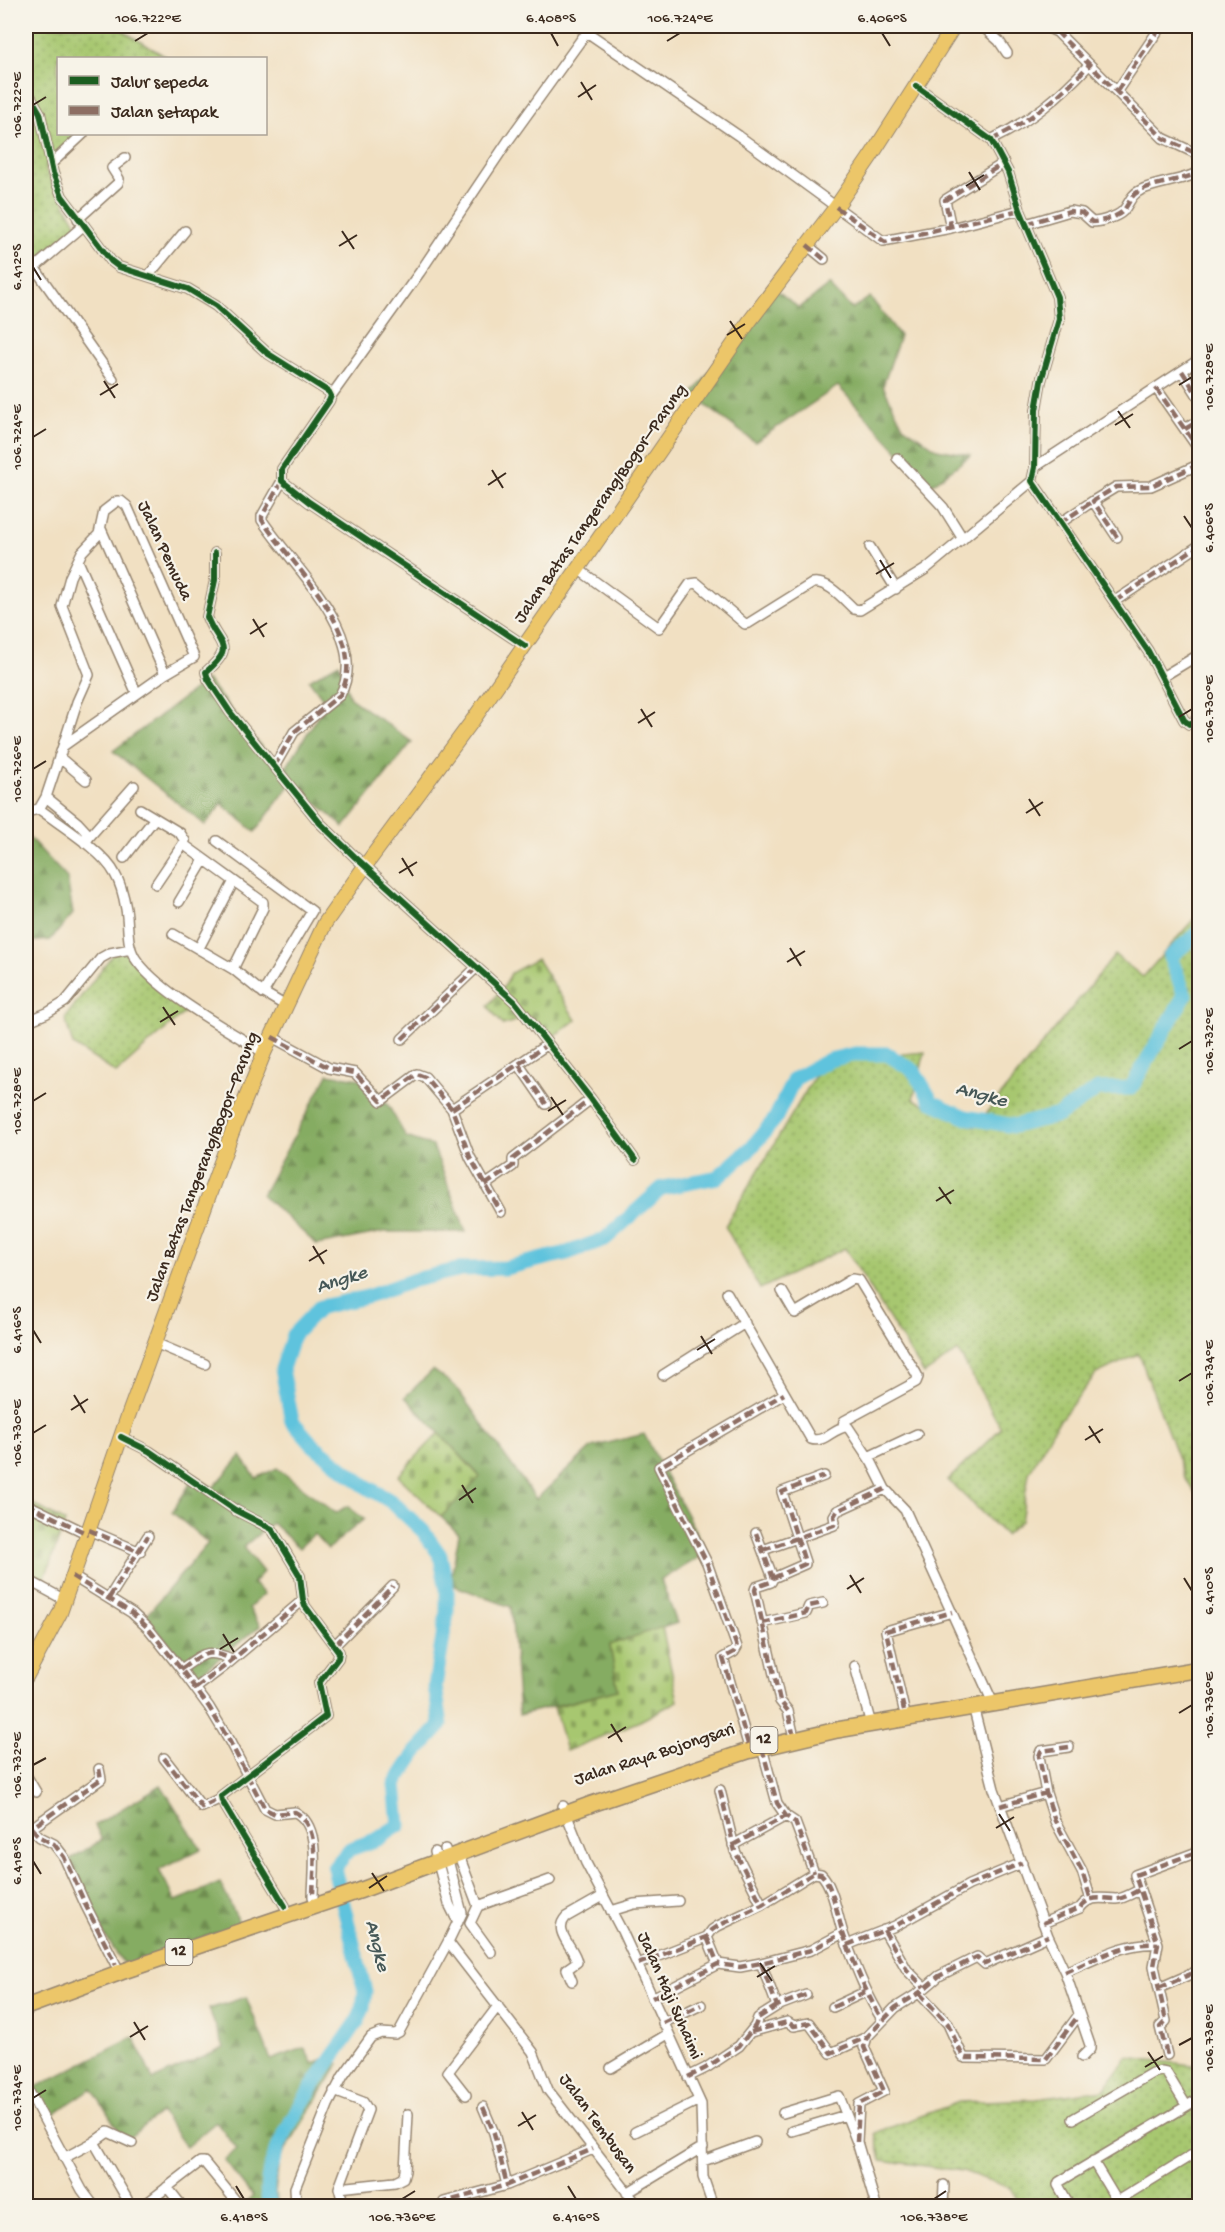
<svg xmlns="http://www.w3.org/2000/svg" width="1225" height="2232" font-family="'Gochi Hand',sans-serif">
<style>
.grass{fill:url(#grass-dots);stroke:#717846;stroke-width:1.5}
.forest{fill:url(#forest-firs);stroke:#606b40;stroke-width:1.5}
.cemetery{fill:url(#cemetery-stones);stroke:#717846;stroke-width:1.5}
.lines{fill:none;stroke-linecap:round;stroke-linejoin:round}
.river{stroke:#5fc3dd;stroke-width:15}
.minor-casing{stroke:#968570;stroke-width:12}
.primary-casing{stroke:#968570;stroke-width:16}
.trunk-casing{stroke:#968570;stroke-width:18}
.minor{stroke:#fff;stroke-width:9}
.primary{stroke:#ecc669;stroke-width:14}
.trunk{stroke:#ecc669;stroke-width:15}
.quiet{stroke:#8d6e63;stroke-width:4.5;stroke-dasharray:9 4.5;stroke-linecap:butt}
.cycleway-casing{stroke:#f7f3e8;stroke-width:10}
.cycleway{stroke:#1b5e20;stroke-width:6}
.ticks{fill:none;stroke:#3b2a1e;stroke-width:2}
.labels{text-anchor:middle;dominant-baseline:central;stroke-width:4.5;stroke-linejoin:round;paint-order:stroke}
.shield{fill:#f7f3e8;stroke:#73665b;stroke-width:1.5}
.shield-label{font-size:16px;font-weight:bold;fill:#3b2a1e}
.street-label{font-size:18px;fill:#3b2a1e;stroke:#f7f3e8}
.water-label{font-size:20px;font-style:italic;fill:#465857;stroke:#f7f3e8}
.neatline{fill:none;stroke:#3b2a1e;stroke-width:2}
.ticks-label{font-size:15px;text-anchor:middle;fill:#3b2a1e}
</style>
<defs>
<pattern id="grass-dots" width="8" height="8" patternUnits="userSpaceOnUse" patternTransform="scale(1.5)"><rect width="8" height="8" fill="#a7c76f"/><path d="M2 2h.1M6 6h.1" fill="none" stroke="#89a25b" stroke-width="1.8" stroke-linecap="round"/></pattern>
<pattern id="forest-firs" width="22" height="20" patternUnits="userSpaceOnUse" patternTransform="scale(1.5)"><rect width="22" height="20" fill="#85ac62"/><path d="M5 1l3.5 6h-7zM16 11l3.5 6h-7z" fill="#6e8c50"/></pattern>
<pattern id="cemetery-stones" width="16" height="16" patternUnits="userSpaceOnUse" patternTransform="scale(1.5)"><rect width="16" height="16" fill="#a7c76f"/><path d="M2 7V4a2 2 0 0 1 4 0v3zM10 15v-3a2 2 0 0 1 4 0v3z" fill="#89a25b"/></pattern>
</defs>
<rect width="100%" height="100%" fill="#f7f3e8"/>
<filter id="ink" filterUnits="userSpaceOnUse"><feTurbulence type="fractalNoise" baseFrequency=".0167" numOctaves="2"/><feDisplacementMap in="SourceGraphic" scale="12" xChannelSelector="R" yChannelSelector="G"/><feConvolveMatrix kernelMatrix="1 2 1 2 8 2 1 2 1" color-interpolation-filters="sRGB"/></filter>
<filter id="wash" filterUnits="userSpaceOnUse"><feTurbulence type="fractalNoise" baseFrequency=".008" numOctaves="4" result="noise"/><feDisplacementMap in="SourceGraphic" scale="24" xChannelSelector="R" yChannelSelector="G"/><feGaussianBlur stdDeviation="1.35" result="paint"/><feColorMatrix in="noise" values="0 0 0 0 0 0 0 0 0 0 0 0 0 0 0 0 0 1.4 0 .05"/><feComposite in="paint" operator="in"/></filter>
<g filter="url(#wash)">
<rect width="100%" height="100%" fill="#f1e0c2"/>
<!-- grass -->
<path class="grass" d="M26 26H115L168 58H58V134H87L45 169 77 225 26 269V133L41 114 26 93Z
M1199 913V1498L1185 1478 1139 1354 1096 1374 1056 1425 1029 1473 1021 1521 1005 1535 948 1480 1001 1428 958 1351 924 1374 845 1248 760 1289 725 1226 824 1061 925 1052 913 1099 975 1127 1115 955 1143 977Z
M118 947 186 1011 116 1073 73 1045 65 1018Z
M1127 2057 1199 2066V2206H1022L1010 2188 963 2171 881 2160 875 2133 959 2102 1036 2099 1104 2090Z"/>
<!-- forest -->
<path class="forest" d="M829 285 852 309 870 297 900 336 883 386 903 426 937 449 971 455 930 486 838 386 755 442 692 395 774 288 799 308Z
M339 663 350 698 412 742 344 827 292 782 255 832 222 804 205 825 113 751 207 680 283 773 326 703 309 680Z
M26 834 67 878 73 914 50 940 26 942Z
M328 1074 367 1080 388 1105 406 1137 433 1146 466 1232H384L317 1245 262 1195Z
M433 1370 455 1386 536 1499 592 1447 644 1434 707 1553 661 1580 677 1623 610 1645 618 1690 519 1715 511 1607 450 1584 459 1534 441 1517 480 1476 405 1397Z
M241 1456 256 1478 277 1468 336 1513 347 1506 364 1519 328 1549 314 1534 299 1548 272 1523 243 1547 263 1572 253 1583 264 1594 249 1608 260 1626 197 1676 145 1617 208 1543 172 1512 195 1476 213 1488Z
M161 1785 201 1849 159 1870 176 1901 220 1883 240 1924 125 1966 99 1927 67 1861 102 1840 95 1825Z
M246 1997 271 2060 304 2048 313 2064 330 2055 339 2064 279 2160 275 2193 279 2206H247L244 2204 252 2196 224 2160 237 2149 216 2122 186 2147 161 2112 125 2141 92 2088 49 2117 34 2088 134 2037 153 2080 224 2048 209 2009Z"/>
<!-- cemetery -->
<path class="cemetery" d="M537 959 576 1020 549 1039 530 1016 503 1025 488 1006 505 985 511 973Z
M439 1433 480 1477 441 1517 398 1476Z
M26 1500 65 1522 43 1583 26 1574Z
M662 1627 678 1701 640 1721 566 1751 554 1707 618 1690 610 1645Z"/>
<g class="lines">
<!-- river -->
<path class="river" d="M271 2206C249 2163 333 2059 357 2022L363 2008 365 1991 334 1868 350 1849 378 1839 399 1825 395 1784 416 1752 441 1725 435 1686 447 1613V1589L440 1555 423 1531 392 1502 364 1485 312 1444 292 1421 282 1369 293 1335 320 1307 367 1297 414 1280 461 1269 505 1268 567 1253 605 1239 662 1188 718 1177 751 1148 775 1119 794 1079 829 1060 855 1054H887L914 1071 932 1102 965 1117 1014 1126 1059 1115 1098 1089 1131 1088 1185 995 1170 957 1200 931"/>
</g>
</g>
<g filter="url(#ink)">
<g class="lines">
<defs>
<path id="minor" d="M578 26 739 136 883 241 951 228 1020 210
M982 26 999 41 1007 53
M1044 26 1057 32 1163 138 1195 153 1200 159
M916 86 991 140 1008 172 1020 210 1057 297 1059 319 1041 381 1036 410 1035 467 1032 481 1148 651 1184 720 1189 724 1200 719
M26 89 40 113 53 173 62 196 111 261 119 267 188 289 216 306 267 353 329 392 331 396 329 401 282 469V481L309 502 525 646
M1117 91 1161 26
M991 140C1032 120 1058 98 1089 65
M51 164 83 134
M78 219 118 183 119 179 112 168 125 158
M1026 224 1070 211 1082 213 1092 222C1101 222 1117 217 1123 211 1130 203 1130 195 1141 190 1157 182 1188 180 1200 171
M951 228 945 200 1004 163
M807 245 824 259
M34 267 113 379
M26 275 83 226
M148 276 185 231
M1182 371 1200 399
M1156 388 1200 451
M331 396 420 272 508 141 591 26
M1185 429 1200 420
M897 458 943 507 963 539
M1035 467 1200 359
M1060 523 1093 501
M101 529 165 674
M1117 537 1093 501 1116 487 1151 486 1200 464
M870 547 896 589
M215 553V580L207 617C218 646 237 645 206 672L208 679 230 712 320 823 355 857 515 1002 591 1099 635 1160
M78 561 137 694
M578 569 659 628 690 584 697 583 745 624 749 623 813 583C829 581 843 599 854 609L860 610 926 569 1032 481
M1115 601 1200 545
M1162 677 1200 654
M59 757 86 780
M274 767 294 732 340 695C372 636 291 565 262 520V516L282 481
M46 797 78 823 90 836 85 843
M39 809 46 797 63 746 165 674 194 657 127 506 121 501H117L104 511 99 534 82 552 70 577 62 606 89 675 77 702 63 746
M140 809 155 818
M26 812 39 809 42 811C62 826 104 852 115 874 121 884 124 897 126 909 129 925 126 944 135 958 157 992 229 1030 264 1053
M90 836 134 786
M217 841 312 911 263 993
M183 844 263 902V908L233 969
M124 858 155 818 180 833 185 841 156 884
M179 902 204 860
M173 934 233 969 259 990 286 1006
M199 948 234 881
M26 1022 47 1013 65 1002 101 958 110 953 131 949
M272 1037 329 1068 355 1073 381 1101 417 1074 425 1077 452 1109 470 1157 501 1212
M402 1039 477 967
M519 1065 546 1104
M452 1109 548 1044
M485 1185 513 1166V1159L591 1099
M782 1291 795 1313 852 1279 859 1280 916 1373 918 1377 916 1382 844 1421 843 1426
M727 1293 811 1439C825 1444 834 1426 848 1427L872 1463 885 1489 905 1510 993 1703
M155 1343 205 1364
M663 1375 745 1323
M121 1437 149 1451 235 1510 272 1529 300 1576 303 1600 305 1606 339 1652 338 1658 319 1683 326 1716 221 1796 222 1801 285 1906
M868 1457 917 1434
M26 1504 88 1534
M89 1530 140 1552
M756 1533 773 1578 771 1582 756 1587 755 1590 780 1701 788 1711 793 1733
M763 1550 834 1525 835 1522 834 1516 837 1511 885 1489
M72 1576 132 1613 148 1628 181 1669 209 1707 230 1742 265 1809 275 1814 295 1812C322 1826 313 1872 313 1897
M773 1578 805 1564V1562L782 1492 824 1476
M26 1579 65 1600
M109 1598 148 1536
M762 1623 806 1613 809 1606 823 1603
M335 1645 393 1586
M855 1666 869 1717
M181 1669C204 1654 205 1648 232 1659
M196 1688 225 1666 303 1600
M973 1706 994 1789 1048 1936 1065 1972 1090 2045V2049L1082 2057
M904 1710 886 1631 952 1612
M748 1744 723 1658 734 1652 737 1647 707 1563 659 1467 784 1394
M1069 1747 1041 1751 1039 1756 1046 1793 1055 1821 1082 1871 1091 1900
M762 1748 777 1803 786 1816 795 1822 814 1873
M164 1758 202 1807 221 1798
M26 1775 36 1792
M720 1790 735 1851 762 1905
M563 1806 586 1863 622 1931 701 2104 703 2177 713 2206
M1000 1806 1046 1793
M31 1828 40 1837 54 1844 64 1857 86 1906 116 1965
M26 1832 101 1779 99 1769
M733 1845 786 1816
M435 1852 449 1904 458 1922
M458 1853 478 1906 550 1880
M478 1906 470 1923 491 1952
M611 1911 634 1904 678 1901
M1043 1923 1080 1908C1090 1894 1103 1899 1116 1899 1123 1899 1133 1893 1139 1890
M884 1930 907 1970 924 1987
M707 1937 718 1964
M448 1942 533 2052 548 2090 638 2206
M847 1945 895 1926 969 1885 1022 1863
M761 1963 777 2006 806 1995
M638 1964 707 1937 712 1930 718 1926 762 1905 814 1873 821 1874C834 1886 838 1922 845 1939 856 1967 866 1994 882 2019
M1065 1972C1095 1960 1125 1941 1158 1944
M572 1981 567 1969 577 1962C574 1946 552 1932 566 1917L603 1896
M1159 1988 1200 1970
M919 1993 948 2024 963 2057 966 2058 1046 2059 1078 2016
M652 1998 718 1964 740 1967 761 1963 811 1950 843 1933
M833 2007 865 1992
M663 2023 701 2005
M751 2032 787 2022 794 2026 809 2023 831 2053 867 2037
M1167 2055 1160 2027 1166 2021 1154 1966 1158 1944 1135 1875 1200 1851
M611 2068 668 2034
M688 2077 706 2068 739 2046 755 2026 758 2018 777 2006
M26 2086 82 2190 94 2206
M334 2091 363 2102 368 2110 339 2188 344 2206
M466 2095 448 2072 498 2006
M483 2107 494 2133 507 2185
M783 2113 839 2096 857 2142 876 2206
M1073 2119 1152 2073 1161 2071 1166 2072 1186 2105
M792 2131 846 2115
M635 2132 699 2100
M94 2142 127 2199
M857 2142 859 2104 884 2091 864 2047 867 2037 895 2008 919 1993 939 1976 977 1957 985 1964 1048 1936
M64 2158 94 2142 108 2132 132 2143
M703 2161 755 2142
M1093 2161 1120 2206
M167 2187 182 2206
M339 2188 395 2182 403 2178 405 2171 408 2114
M627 2193 703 2147
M1117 2201 1200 2150
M143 2206 200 2162H204L240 2206
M296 2206 295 2188 328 2105 343 2076 371 2037 381 2033 395 2034 399 2032 448 1942 462 1913 445 1849
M425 2206H427
M446 2206 444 2202 507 2185 593 2149
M943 2206 944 2185
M1070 2206 1058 2185 1059 2182 1200 2098"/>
<path id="primary" d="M26 1677 60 1613 127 1419 231 1135 264 1053 325 923 365 866 473 720 749 322 836 207 871 156 954 26"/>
<path id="trunk" d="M26 2007 121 1972 359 1891 592 1804 748 1751 837 1730 1200 1669"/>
</defs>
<!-- minor casing -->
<use href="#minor" class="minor-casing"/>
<!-- primary casing -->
<use href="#primary" class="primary-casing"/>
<!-- trunk casing -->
<use href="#trunk" class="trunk-casing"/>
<!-- minor -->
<use href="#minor" class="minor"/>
<!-- primary -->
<use href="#primary" class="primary"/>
<!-- trunk -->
<use href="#trunk" class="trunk"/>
<!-- quiet -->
<path class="quiet" d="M1044 26 1057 32 1163 138 1195 153 1200 159
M1117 91 1161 26
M991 140C1032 120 1058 98 1089 65
M836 207 885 242 1020 210
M1026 224 1070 211 1082 213 1092 222C1101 222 1117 217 1123 211 1130 203 1130 195 1141 190 1157 182 1188 180 1200 171
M951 228 945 200 1004 163
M807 245 824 259
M1182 371 1200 399
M1156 388 1200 451
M1185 429 1200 420
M1060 523 1093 501
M1117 537 1093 501 1116 487 1151 486 1200 464
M1115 601 1200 545
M274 767 294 732 340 695C372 636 291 565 262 520V516L282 481
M272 1037 329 1068 355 1073 381 1101 417 1074 425 1077 452 1109 470 1157 501 1212
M402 1039 477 967
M519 1065 546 1104
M452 1109 548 1044
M485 1185 513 1166V1159L591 1099
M26 1504 88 1534
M89 1530 140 1552
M756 1533 773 1578 771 1582 756 1587 755 1590 780 1701 788 1711 793 1733
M763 1550 834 1525 835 1522 834 1516 837 1511 885 1489
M72 1576 132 1613 148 1628 181 1669 209 1707 230 1742 265 1809 275 1814 295 1812C322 1826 313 1872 313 1897
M773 1578 805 1564V1562L782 1492 824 1476
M109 1598 148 1536
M762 1623 806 1613 809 1606 823 1603
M335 1645 393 1586
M181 1669C204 1654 205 1648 232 1659
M196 1688 225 1666 303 1600
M904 1710 886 1631 952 1612
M748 1744 723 1658 734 1652 737 1647 707 1563 659 1467 784 1394
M1069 1747 1041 1751 1039 1756 1046 1793 1055 1821 1082 1871 1091 1900
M762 1748 777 1803 786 1816 795 1822 814 1873
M164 1758 202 1807 221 1798
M720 1790 735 1851 762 1905
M1000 1806 1046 1793
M31 1828 40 1837 54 1844 64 1857 86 1906 116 1965
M26 1832 101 1779 99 1769
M733 1845 786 1816
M1043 1923 1080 1908C1090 1894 1103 1899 1116 1899 1123 1899 1133 1893 1139 1890
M884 1930 907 1970 924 1987
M707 1937 718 1964
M847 1945 895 1926 969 1885 1022 1863
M761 1963 777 2006 806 1995
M638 1964 707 1937 712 1930 718 1926 762 1905 814 1873 821 1874C834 1886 838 1922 845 1939 856 1967 866 1994 882 2019
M1065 1972C1095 1960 1125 1941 1158 1944
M1159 1988 1200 1970
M919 1993 948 2024 963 2057 966 2058 1046 2059 1078 2016
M652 1998 718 1964 740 1967 761 1963 811 1950 843 1933
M833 2007 865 1992
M663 2023 701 2005
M751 2032 787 2022 794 2026 809 2023 831 2053 867 2037
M1167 2055 1160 2027 1166 2021 1154 1966 1158 1944 1135 1875 1200 1851
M688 2077 706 2068 739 2046 755 2026 758 2018 777 2006
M483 2107 494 2133 507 2185
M857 2142 859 2104 884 2091 864 2047 867 2037 895 2008 919 1993 939 1976 977 1957 985 1964 1048 1936
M446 2206 444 2202 507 2185 593 2149"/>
<defs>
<path id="cycleway" d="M916 86 991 140 1008 172 1020 210 1057 297 1059 319 1041 381 1036 410 1035 467 1032 481 1148 651 1184 720 1189 724 1200 719
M26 89 40 113 53 173 62 196 111 261 119 267 188 289 216 306 267 353 329 392 331 396 329 401 282 469V481L309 502 525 646
M215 553V580L207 617C218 646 237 645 206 672L208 679 230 712 320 823 355 857 515 1002 591 1099 635 1160
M121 1437 149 1451 235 1510 272 1529 300 1576 303 1600 305 1606 339 1652 338 1658 319 1683 326 1716 221 1796 222 1801 285 1906"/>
</defs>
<!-- cycleway casing -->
<use href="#cycleway" class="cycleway-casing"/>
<!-- cycleway -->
<use href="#cycleway" class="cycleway"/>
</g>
</g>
<!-- ticks -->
<path class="ticks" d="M551 33 558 46M882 33 890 46M135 41 148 33M667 41 680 33M581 82 592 100M578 97 596 85M33 105 46 97M969 172 980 190M966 186 984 175M342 231 354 249M339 246 357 235M33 267 41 280M730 321 742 339M727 335 745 324M104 381 115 398M1179 385 1192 377M100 395 118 384M1118 411 1130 428M1115 425 1133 414M33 437 46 429M492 470 503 488M488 485 506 473M1184 516 1192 528M880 560 891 578M876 574 894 563M253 619 264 637M250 634 267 623M641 709 652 727M1179 717 1192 709M638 723 655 712M33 769 46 761M1029 799 1040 816M1026 813 1043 802M402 858 413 876M399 873 417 862M790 948 801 966M787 962 805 951M163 1007 175 1025M160 1022 178 1011M1179 1049 1192 1041M551 1097 563 1115M33 1101 46 1093M548 1111 566 1100M939 1187 951 1204M936 1201 954 1190M313 1246 324 1264M309 1261 327 1250M33 1330 41 1343M701 1336 712 1354M697 1350 715 1339M1179 1381 1192 1373M74 1395 85 1413M71 1410 88 1399M1089 1426 1100 1443M33 1433 46 1425M1085 1440 1103 1429M462 1485 473 1503M459 1500 476 1488M850 1575 861 1593M1184 1578 1192 1591M847 1589 864 1578M223 1634 234 1652M220 1649 238 1638M1179 1713 1192 1705M611 1724 622 1742M608 1738 626 1727M33 1765 46 1758M999 1814 1010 1831M996 1828 1014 1817M33 1861 41 1874M372 1873 384 1891M369 1888 387 1876M760 1963 772 1981M757 1977 775 1966M134 2022 145 2040M130 2037 148 2026M1179 2045 1192 2038M1148 2052 1160 2070M1145 2067 1163 2056M33 2098 46 2090M522 2112 533 2130M518 2126 536 2115M236 2186 244 2199M568 2186 576 2199M402 2199 415 2191M934 2199 946 2191"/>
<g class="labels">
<!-- shield labels -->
<g class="shield">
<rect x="750.5" y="1727" width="27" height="26" rx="4.5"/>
<rect x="165.5" y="1939" width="27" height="26" rx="4.5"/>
</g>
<g class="shield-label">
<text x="764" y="1740">12</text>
<text x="179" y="1952">12</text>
</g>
<!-- street labels -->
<g class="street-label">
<text transform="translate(601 504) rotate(-55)">Jalan Batas Tangerang/Bogor–Parung</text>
<text transform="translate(164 551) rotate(65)">Jalan Pemuda</text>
<text transform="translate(203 1167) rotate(-69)">Jalan Batas Tangerang/Bogor–Parung</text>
<text transform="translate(655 1755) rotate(-18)">Jalan Raya Bojongsari</text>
<text transform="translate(669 1996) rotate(66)">Jalan Haji Suhaimi</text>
<text transform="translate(597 2124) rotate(54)">Jalan Tembusan</text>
</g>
<!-- water labels -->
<g class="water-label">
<text transform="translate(981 1096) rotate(15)">Angke</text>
<text transform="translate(342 1281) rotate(-18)">Angke</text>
<text transform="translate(376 1946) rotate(76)">Angke</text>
</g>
</g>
<!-- margin -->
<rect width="1225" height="2232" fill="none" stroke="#f7f3e8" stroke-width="66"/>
<!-- legend -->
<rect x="57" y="57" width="210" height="78" fill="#f7f3e8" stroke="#aca397" stroke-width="1.5"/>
<rect x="69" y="76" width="30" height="9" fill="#1b5e20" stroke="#aca397" stroke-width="1.5"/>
<text x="111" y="87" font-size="18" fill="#3b2a1e">Jalur sepeda</text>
<rect x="69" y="106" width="30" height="9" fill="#8d6e63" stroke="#aca397" stroke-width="1.5"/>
<text x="111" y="117" font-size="18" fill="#3b2a1e">Jalan setapak</text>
<rect x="33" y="33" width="1159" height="2166" class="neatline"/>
<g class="ticks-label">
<text x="148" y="22">106.722°E</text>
<text x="551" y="22">6.408°S</text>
<text x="680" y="22">106.724°E</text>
<text x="882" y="22">6.406°S</text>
<text transform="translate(16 105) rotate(-90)" y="5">106.722°E</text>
<text transform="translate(16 267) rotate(-90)" y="5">6.412°S</text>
<text transform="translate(1208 377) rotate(-90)" y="5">106.728°E</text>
<text transform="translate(16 437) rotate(-90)" y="5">106.724°E</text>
<text transform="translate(1208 528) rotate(-90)" y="5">6.406°S</text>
<text transform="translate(1208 709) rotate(-90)" y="5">106.730°E</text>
<text transform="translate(16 769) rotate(-90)" y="5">106.726°E</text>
<text transform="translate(1208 1041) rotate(-90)" y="5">106.732°E</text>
<text transform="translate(16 1101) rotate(-90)" y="5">106.728°E</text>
<text transform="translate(16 1330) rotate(-90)" y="5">6.416°S</text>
<text transform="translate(1208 1373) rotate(-90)" y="5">106.734°E</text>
<text transform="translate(16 1433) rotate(-90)" y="5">106.730°E</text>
<text transform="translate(1208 1591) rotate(-90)" y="5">6.410°S</text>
<text transform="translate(1208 1705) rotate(-90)" y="5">106.736°E</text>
<text transform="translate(16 1765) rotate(-90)" y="5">106.732°E</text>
<text transform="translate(16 1861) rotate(-90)" y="5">6.418°S</text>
<text transform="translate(1208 2038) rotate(-90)" y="5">106.738°E</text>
<text transform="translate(16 2098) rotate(-90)" y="5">106.734°E</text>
<text x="244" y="2221">6.418°S</text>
<text x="402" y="2221">106.736°E</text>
<text x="576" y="2221">6.416°S</text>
<text x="934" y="2221">106.738°E</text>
</g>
</svg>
